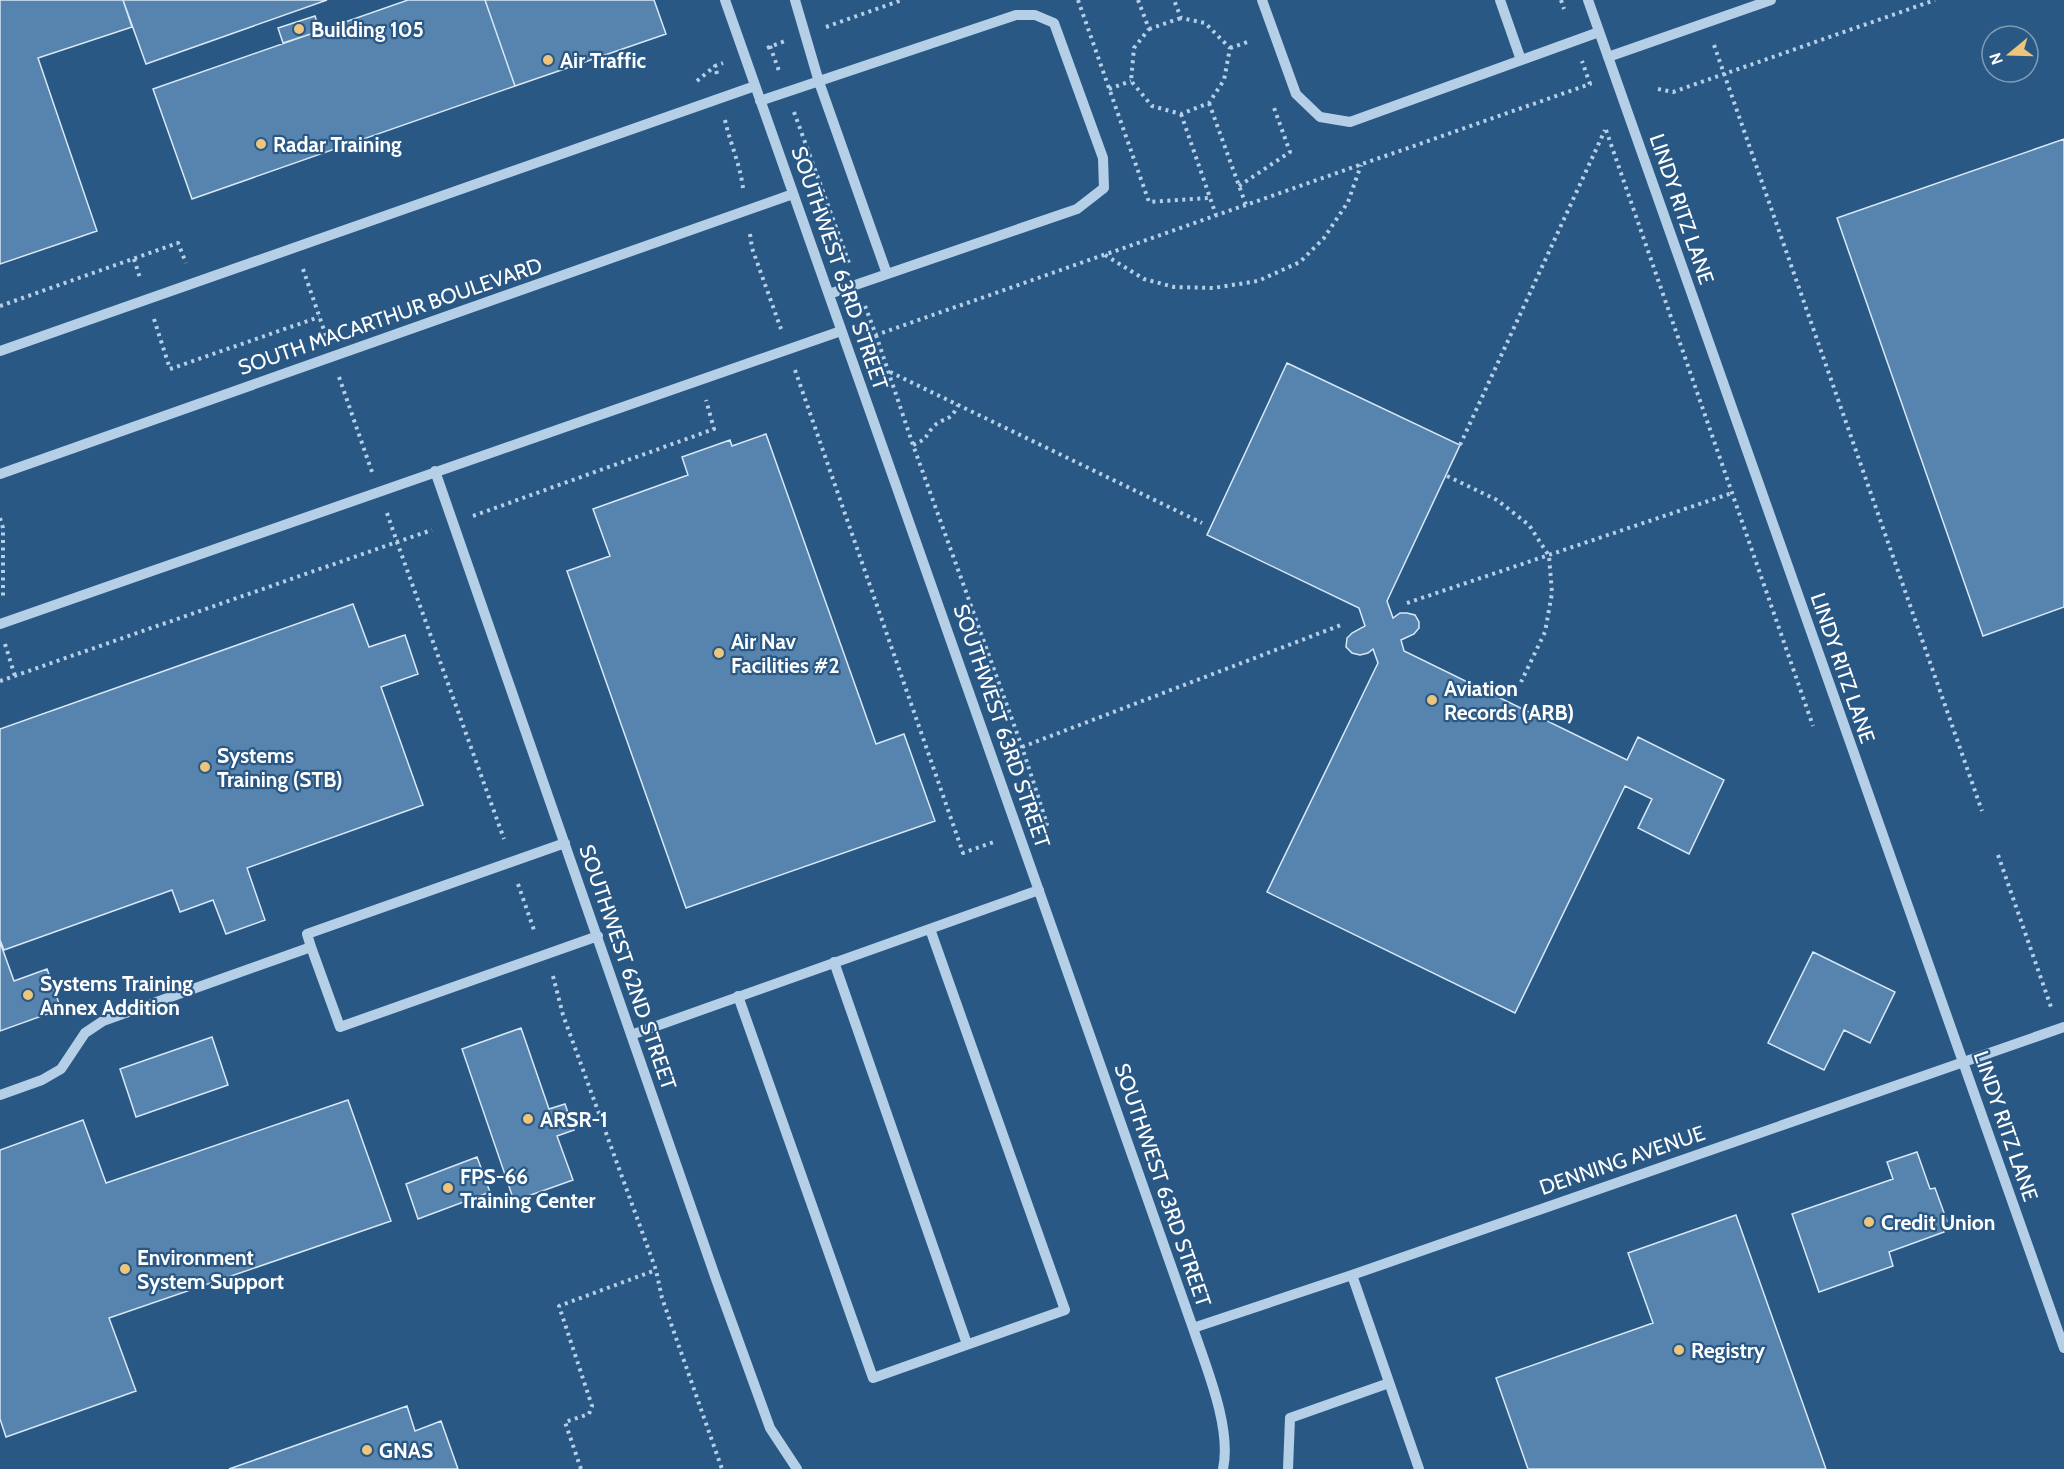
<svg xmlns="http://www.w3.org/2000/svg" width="2064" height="1469" font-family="Cabin,sans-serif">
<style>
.building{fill:#5684ae;stroke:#d8e8f6;stroke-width:1.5}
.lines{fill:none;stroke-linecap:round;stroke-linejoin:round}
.path{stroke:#b5cfe7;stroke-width:4;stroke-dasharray:3 4.5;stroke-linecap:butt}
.minor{stroke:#b5cfe7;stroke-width:10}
.poi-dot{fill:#edc57d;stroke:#2a5885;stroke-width:2}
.labels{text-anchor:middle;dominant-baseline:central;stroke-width:4.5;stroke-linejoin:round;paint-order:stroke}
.poi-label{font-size:21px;font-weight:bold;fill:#fff;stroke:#2a5885;text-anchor:start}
.street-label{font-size:21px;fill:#fff;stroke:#2a5885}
</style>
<rect width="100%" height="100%" fill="#2a5885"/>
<!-- building -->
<path class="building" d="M0 0H123L132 27 38 58 97 231 0 264Z
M123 0H327L146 64Z
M408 0H485L515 86 192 199 153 89Z
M485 0H654L666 34 515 86Z
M315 16 320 31 283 43 278 28Z
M2064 139V607L1983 636 1837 218Z
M1287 363 1460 445 1387 601 1393 618 1400 613H1407L1415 615 1419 622V628L1414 634 1401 640 1404 651 1627 760 1638 737 1724 780 1689 854 1638 828 1652 799 1625 786 1515 1013 1267 892 1378 663 1373 649 1368 653 1360 655 1352 653 1346 647 1347 638 1352 633 1365 626 1359 608 1207 535Z
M766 434 876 744 904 734 935 821 686 908 567 571 610 556 593 509 688 475 682 457 730 440 732 446Z
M353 604 369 647 405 635 418 674 381 687 423 805 247 868 265 920 226 934 213 900 180 912 172 890 4 950 0 940V729Z
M0 942 14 981 47 969 61 1009 0 1031Z
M1813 952 1895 992 1870 1043 1844 1030 1824 1070 1768 1043Z
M521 1028 549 1109 565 1104 574 1130 557 1136 573 1180 514 1201 462 1049Z
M212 1037 228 1085 136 1117 120 1069Z
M348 1100 391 1221 109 1318 136 1391 6 1437 0 1419V1150L83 1120 106 1183Z
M1917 1152 1930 1189 1935 1188 1947 1221 1941 1223 1944 1232 1889 1252 1893 1266 1819 1292 1792 1214 1893 1179 1887 1162Z
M477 1157 490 1192 418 1219 406 1184Z
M1736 1215 1826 1469H1528L1496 1378 1653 1323 1628 1253Z
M407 1406 415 1431 441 1421 458 1469H229Z"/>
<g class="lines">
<!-- path -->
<path class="path" d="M1078 0 1149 202 1209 198
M1138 0 1149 29 1134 48 1131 81 1152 106 1181 114 1209 103 1224 80 1230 48 1205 23 1181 18 1174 0
M1561 0 1564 9
M826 27 902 0
M1149 29 1181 18
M1714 45 1982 811
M770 46 779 71
M767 48 785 41
M1230 48 1250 41
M717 74 715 66 723 63
M697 81 715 66
M1109 89 1131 81
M1658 89 1673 92 1935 0
M1209 103 1246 205
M794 112 849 263
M1181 114 1216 215
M725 120C730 143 740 164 743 188
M1606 130 1813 726
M1239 186 1290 152 1273 105
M750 234 752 248 781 329
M1105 255 1144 279 1174 287 1213 288 1258 281 1300 262 1324 238 1348 202 1361 165
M134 259 140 278
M303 269 326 336
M0 306 178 243 186 263
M865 306 876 335 1590 84 1582 61
M154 319 170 369 319 317
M876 335 913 445 1022 747 1047 824 1039 827
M795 370 963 853 997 841
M890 372 1202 523
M339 377 372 472
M913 445C929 438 924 437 934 426 945 416 950 423 958 405
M1460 445 1605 130
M1447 476 1497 500 1529 525 1549 556 1552 593 1545 632 1521 682
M387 513 397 542 432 530
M473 516 714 429 706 400
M0 518 3 528V598
M1407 603 1732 493
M5 644 15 676
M0 681 397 542 504 839
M1022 747 1341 625
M1998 855 2051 1007
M518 884 535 933
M553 976 563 1015 656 1270 662 1298 722 1469
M581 1469 565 1422 589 1414 592 1406 559 1306 656 1270"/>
<!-- minor -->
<path class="minor" d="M725 0 1193 1328C1206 1367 1232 1428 1223 1469
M795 0 819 82 887 274
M1262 0 1296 94 1320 117 1350 122 1599 32
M1500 0 1521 60
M1588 0 2064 1348
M1608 57 1771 0
M760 101 1016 15H1035L1054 23 1103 158 1104 188 1077 209 829 294
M0 351 755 86
M435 471 716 1279 770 1428 797 1469
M0 474 793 194
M0 624 841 331
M565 843 307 934 311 947 340 1027 598 936
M834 962 967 1344
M738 996 873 1378 1065 1310 930 929
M631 1035 1039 890
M0 1095 42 1080 61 1069 85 1033 103 1021 311 947
M1352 1275 1419 1469
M1193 1328 1352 1275 2064 1027
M1288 1469 1290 1418 1389 1383"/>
</g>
<!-- markers -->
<g class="poi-dot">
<circle cx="299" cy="29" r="6"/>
<circle cx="548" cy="60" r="6"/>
<circle cx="261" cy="144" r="6"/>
<circle cx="719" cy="653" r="6"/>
<circle cx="1432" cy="700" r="6"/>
<circle cx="205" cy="767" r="6"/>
<circle cx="28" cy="995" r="6"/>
<circle cx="528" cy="1119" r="6"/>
<circle cx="448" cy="1188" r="6"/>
<circle cx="1869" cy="1222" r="6"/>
<circle cx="125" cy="1269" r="6"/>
<circle cx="1679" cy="1350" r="6"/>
<circle cx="367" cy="1450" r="6"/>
</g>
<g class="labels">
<!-- poi labels -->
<g class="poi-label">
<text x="311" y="29">Building 105</text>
<text x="560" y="60">Air Traffic</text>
<text x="273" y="144">Radar Training</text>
<text x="731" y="641">Air Nav<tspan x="731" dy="24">Facilities #2</tspan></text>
<text x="1444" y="688">Aviation<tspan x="1444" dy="24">Records (ARB)</tspan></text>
<text x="217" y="755">Systems<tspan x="217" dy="24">Training (STB)</tspan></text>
<text x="40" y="983">Systems Training<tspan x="40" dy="24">Annex Addition</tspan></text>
<text x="540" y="1119">ARSR-1</text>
<text x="460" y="1176">FPS-66<tspan x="460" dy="24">Training Center</tspan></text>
<text x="1881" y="1222">Credit Union</text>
<text x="137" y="1257">Environment<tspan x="137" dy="24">System Support</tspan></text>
<text x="1691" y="1350">Registry</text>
<text x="379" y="1450">GNAS</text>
</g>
<!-- street labels -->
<g class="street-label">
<text transform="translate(1682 209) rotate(71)">LINDY RITZ LANE</text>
<text transform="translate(840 268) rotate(71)">SOUTHWEST 63RD STREET</text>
<text transform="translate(390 316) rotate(-19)">SOUTH MACARTHUR BOULEVARD</text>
<text transform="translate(1843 668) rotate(71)">LINDY RITZ LANE</text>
<text transform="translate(1002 726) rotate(71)">SOUTHWEST 63RD STREET</text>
<text transform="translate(628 967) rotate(71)">SOUTHWEST 62ND STREET</text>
<text transform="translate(2006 1126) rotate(71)">LINDY RITZ LANE</text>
<text transform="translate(1622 1160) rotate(-19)">DENNING AVENUE</text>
<text transform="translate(1163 1185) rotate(71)">SOUTHWEST 63RD STREET</text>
</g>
</g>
<!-- north arrow -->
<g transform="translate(2010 54) rotate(251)"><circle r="28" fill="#2a5885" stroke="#7f9bb6" stroke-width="1.5"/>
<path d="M0-4.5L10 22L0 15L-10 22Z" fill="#edc57d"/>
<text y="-9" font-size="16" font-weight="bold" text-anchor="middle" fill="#ffffff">N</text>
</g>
</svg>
